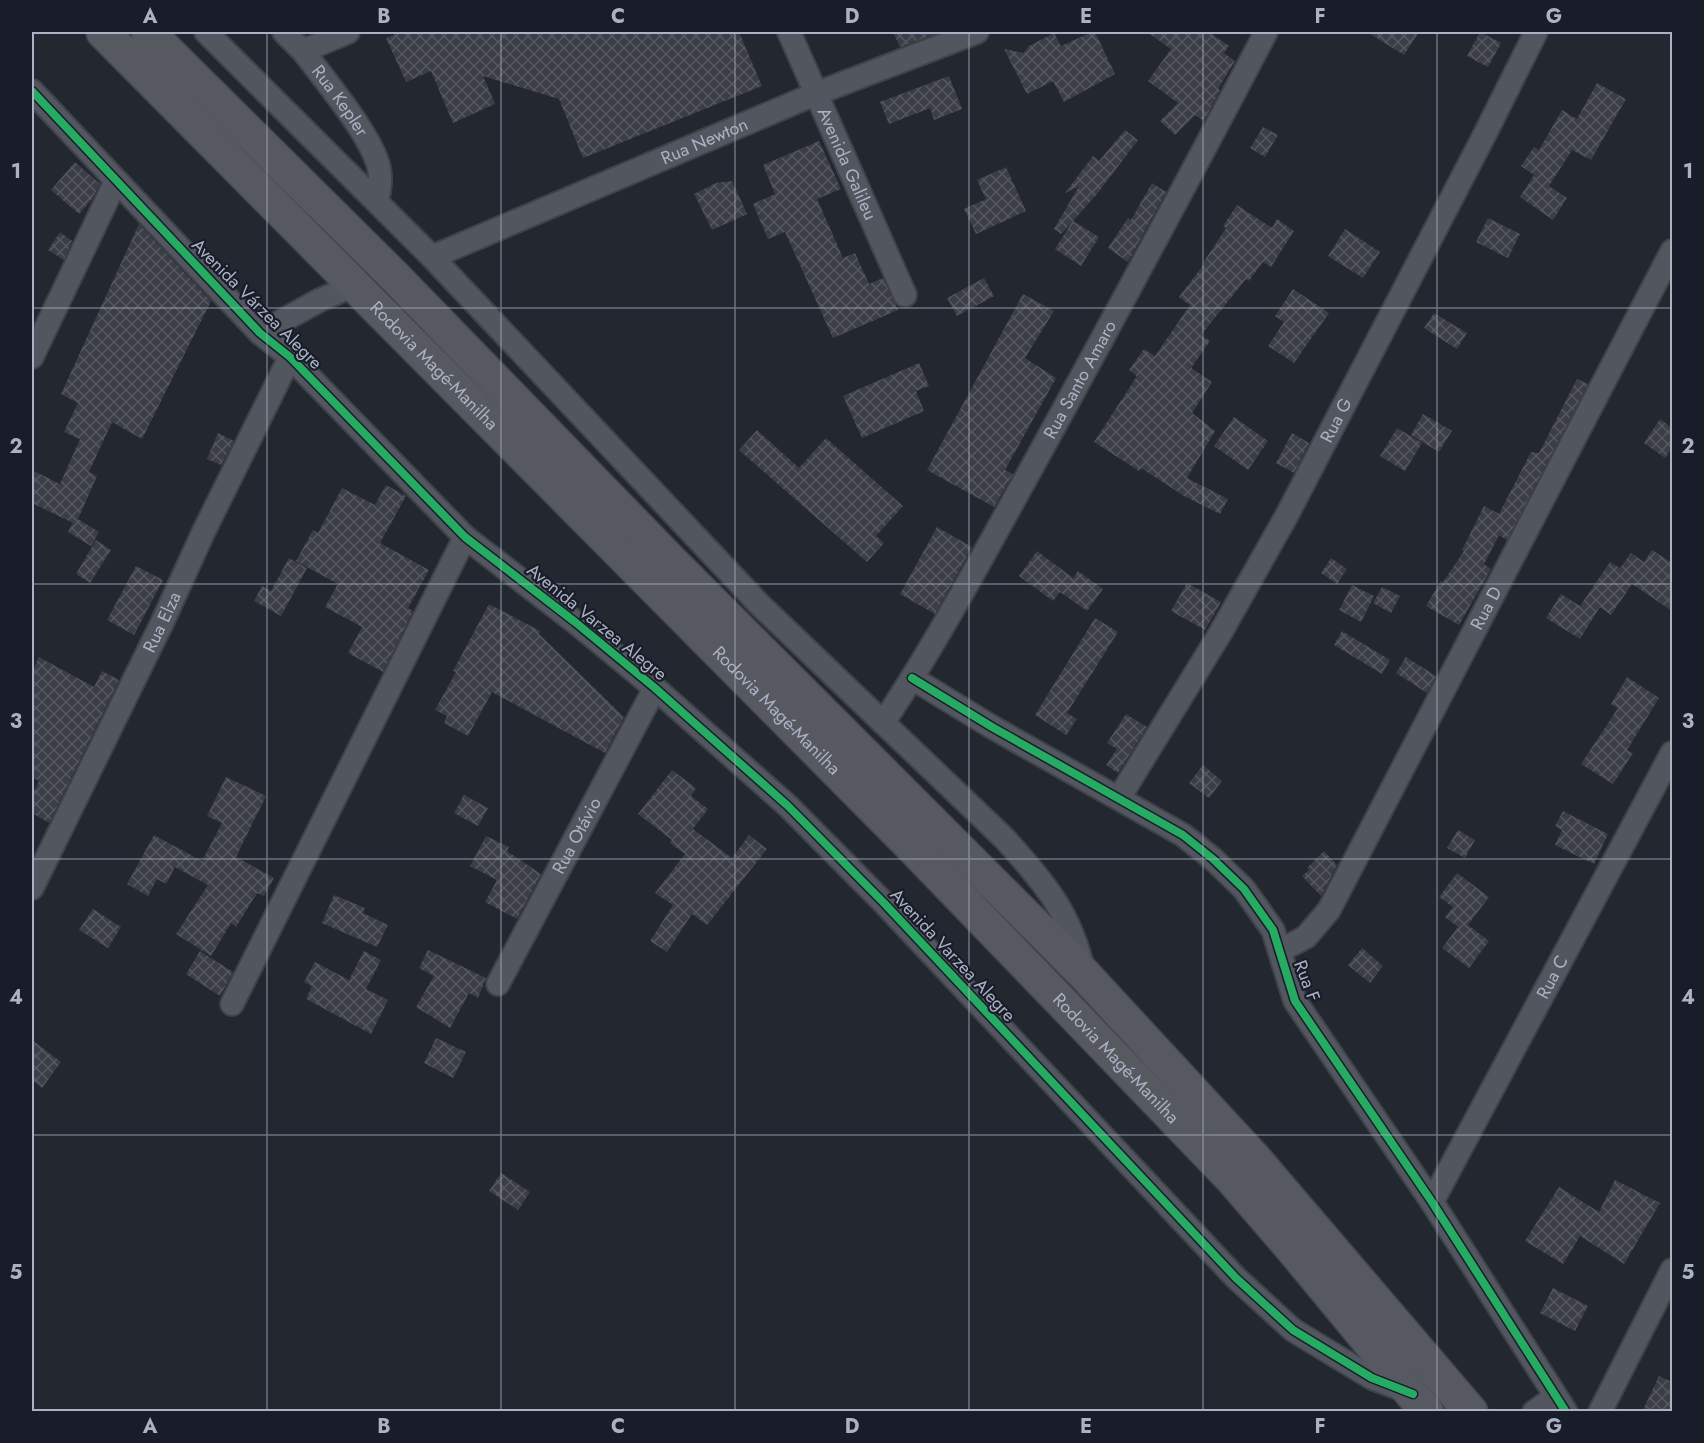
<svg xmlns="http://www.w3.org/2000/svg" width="1704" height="1443" font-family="Jost,sans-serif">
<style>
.building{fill:url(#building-cross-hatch)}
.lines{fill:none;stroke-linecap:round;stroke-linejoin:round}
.minor-casing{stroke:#3f4249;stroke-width:26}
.trunk-casing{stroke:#3f434c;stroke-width:36}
.minor{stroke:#52565e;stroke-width:22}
.trunk{stroke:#565960;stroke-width:33}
.cycleway-casing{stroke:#181d29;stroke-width:11}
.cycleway{stroke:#26ab63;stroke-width:8}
.grid{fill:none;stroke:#abb2c3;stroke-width:1.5;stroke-opacity:0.55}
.labels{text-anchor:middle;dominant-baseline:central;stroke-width:4.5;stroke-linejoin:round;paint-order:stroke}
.street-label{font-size:18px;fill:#abb2c3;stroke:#181d29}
.neatline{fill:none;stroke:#abb2c3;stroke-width:2}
.grid-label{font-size:20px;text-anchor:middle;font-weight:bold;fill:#abb2c3}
</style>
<defs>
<pattern id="building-cross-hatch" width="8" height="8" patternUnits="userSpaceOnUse" patternTransform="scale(1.5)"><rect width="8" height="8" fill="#3b3e46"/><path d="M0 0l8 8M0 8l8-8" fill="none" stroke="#55585f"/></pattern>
</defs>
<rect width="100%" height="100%" fill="#23272f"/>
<!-- building -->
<path class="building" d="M401 32H739L762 86 583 158 559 99 483 76 495 104 453 123 431 71 406 82 386 38Z
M893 32H941L900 47Z
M1092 32H1095L1115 74 1064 102 1053 81 1027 94 1004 49 1024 53 1029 46 1054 33 1061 46Z
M1147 32H1209L1229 46 1224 53 1235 61 1218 89 1220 90 1204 121 1195 115 1175 135 1160 121 1178 103 1148 81 1171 49Z
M1367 32H1419L1404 55Z
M1480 32 1501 43 1488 67 1467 56Z
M949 76 962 109 934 120 930 108 889 124 880 102Z
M1597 83 1626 99 1591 160 1572 150 1549 186 1567 198 1553 220 1520 197 1534 175 1521 166 1534 147 1539 150 1562 110 1577 119Z
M1263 127 1278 135 1265 157 1250 148Z
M1125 130 1138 140 1097 194 1073 221 1099 237 1081 266 1055 249 1072 222 1061 234 1054 229 1079 186 1065 193 1093 156 1099 161Z
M819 141 841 189 817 199 843 258 855 253 869 284 883 278 898 310 833 338 785 232 768 239 753 204 775 194 763 165Z
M75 162 100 184 92 199 79 214 51 190Z
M1006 167 1026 211 976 234 964 209 986 199 977 180Z
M732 181 747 214 712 230 694 194 716 183Z
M1152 183 1166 192 1128 262 1108 248 1128 218 1131 220Z
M1237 205 1272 228 1277 219 1294 231 1271 267 1263 262 1249 281 1246 279 1201 335 1210 341 1191 368 1212 382 1192 413 1215 431 1187 478 1228 499 1220 514 1184 496 1141 468 1139 471 1094 442 1137 376 1129 370 1144 349 1155 356 1190 305 1179 297 1204 264 1203 263 1226 228 1223 226Z
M1488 218 1520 234 1508 258 1476 242Z
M139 224 211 301 142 439 112 422 89 472 97 476 78 519 99 532 91 546 68 532 73 523 32 503V470L60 484 80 439 64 432 78 403 61 394Z
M1345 229 1380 252 1363 278 1328 256Z
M60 232 72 241 64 260 48 250Z
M984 278 994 296 957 316 947 298Z
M1293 289 1329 313 1294 363 1268 346 1284 322 1275 316Z
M1023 294 1054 311 1025 358 1056 378 1005 470 1013 474 994 507 927 470Z
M1434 313 1467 333 1457 349 1424 328Z
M919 363 929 386 916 391 924 411 862 438 843 396Z
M1577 379 1588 384 1507 540 1499 535 1484 564 1491 569 1459 625 1426 606 1441 581 1443 582 1464 551 1462 550 1484 506 1499 514 1531 452 1539 453Z
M1423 414 1452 431 1439 452 1411 435Z
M1234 417 1268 441 1248 470 1214 446Z
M1660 419 1672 428V448L1665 458 1644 443Z
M1397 428 1422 443 1405 471 1380 456Z
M757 430 799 468 826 438 903 506 876 536 884 543 867 562 739 450Z
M218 433 234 441 221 465 207 459Z
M1292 433 1309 443 1294 473 1276 463Z
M386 485 406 496 380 543 429 570 408 608 413 611 383 672 348 653 362 627 325 607 338 584 296 561 313 530 318 533 342 488 375 505Z
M937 527 972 547 935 614 900 594Z
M96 540 111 550 90 583 76 574Z
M1652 550 1672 563V611L1632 584 1611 615 1600 607 1580 639 1546 618 1561 594 1580 606 1610 562 1620 568 1631 553 1644 562Z
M1037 551 1073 578 1078 571 1103 589 1087 611 1060 592 1053 601 1019 576Z
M289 558 307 568 281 616 254 601 262 586 271 591Z
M1331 558 1347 569 1337 584 1321 573Z
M136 566 163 580 134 635 107 620Z
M1187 583 1221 602 1205 630 1171 611Z
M1352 585 1374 596 1361 622 1339 610Z
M1382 587 1400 596 1391 613 1373 603Z
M489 604 540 631 539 634 624 717 605 753 492 692 468 736 444 723 447 716 435 710 456 672 453 671Z
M1095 618 1118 632 1067 713 1077 719 1066 735 1035 715Z
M1342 631 1390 660 1382 674 1334 645Z
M39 657 94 687 102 671 119 680 49 823 32 813V795L39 781 32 777V672Z
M1406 657 1436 676 1427 693 1396 673Z
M1627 677 1659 698 1627 750 1633 753 1613 784 1581 764 1618 708 1611 704Z
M1126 714 1147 727 1118 773 1106 765 1117 749 1107 743Z
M1203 765 1222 781 1209 798 1189 783Z
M672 770 696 788 691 796 708 809 693 829 732 858 749 835 767 849 707 925 692 914 667 952 650 941 673 905 655 893 685 854 670 843 672 840 638 814Z
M226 777 266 796 236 857 274 878 264 896 257 893 236 927 231 923 211 956 176 934 208 885 175 867 166 884 157 879 148 896 127 884 154 835 202 861 222 823 207 816Z
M464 795 488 808 478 826 454 813Z
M1563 811 1608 834 1594 864 1555 845 1562 830 1555 826Z
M1458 830 1475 840 1465 858 1447 848Z
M486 836 509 847 507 851 541 874 517 919 485 902 497 880 470 866Z
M1324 851 1337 865 1321 896 1302 876 1309 870 1307 868Z
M1457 873 1489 897 1468 925 1489 941 1469 968 1442 948 1458 927 1445 917 1453 907 1439 897Z
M334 895 365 908 363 913 388 925 377 947 322 923Z
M93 909 121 927 108 948 79 930Z
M1362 948 1383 966 1370 983 1348 965Z
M428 950 486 978 478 998 469 993 450 1028 416 1007 434 976 419 968Z
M200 951 233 972 220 996 186 974Z
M364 951 381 960 366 989 388 1000 371 1034 306 999 312 986 304 982 315 962 349 980Z
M436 1038 466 1052 453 1078 424 1063Z
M32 1040 61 1062 42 1088 32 1080Z
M501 1173 530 1192 518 1210 489 1191Z
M1615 1180 1660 1203 1624 1264 1580 1236 1563 1264 1525 1241 1559 1187 1599 1212Z
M1553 1288 1588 1306 1575 1331 1540 1313Z
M1659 1376 1672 1382V1412H1642Z"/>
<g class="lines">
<defs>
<g id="minor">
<path d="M206 32 432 257 760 605 1004 838C1044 882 1071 913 1084 973"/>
<path d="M284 32 303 51"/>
<path id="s1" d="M348 32 303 51C324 79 372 136 379 168 381 178 380 190 377 200"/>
<path id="s2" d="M789 32 905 295"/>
<path d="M32 91 260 333 290 357 465 537 575 622 655 688 788 806 884 903 1236 1278 1293 1330 1372 1378 1409 1392"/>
<path id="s3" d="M432 257 815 94 977 32"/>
<path d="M260 333 320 300 355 285"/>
<path d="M32 357 116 181"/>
<path d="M912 678 992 727 1183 835 1213 859 1244 889 1273 930 1295 1001 1432 1202 1566 1412"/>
<path id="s4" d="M883 723C939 639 987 548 1036 460 1114 318 1191 175 1266 32"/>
<path id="s5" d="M1119 798 1221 632 1287 515 1486 132 1536 32"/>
<path id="s6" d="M32 888 162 623 203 533 290 357"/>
<path id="s7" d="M1281 950 1306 937 1329 910 1672 251"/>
<path id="s8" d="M498 984 655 688"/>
<path d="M232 1004 465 537"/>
<path id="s9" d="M1432 1202 1672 753"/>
<path d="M1534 1412 1555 1397"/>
<path d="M1600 1412 1672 1270"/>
</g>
<g id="trunk">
<path id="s10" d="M103 32 909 844 1080 1021 1232 1179 1294 1251 1427 1412"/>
<path d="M148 32 395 277 669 559 1084 974 1255 1159 1471 1412"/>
</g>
</defs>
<!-- minor casing -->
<use href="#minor" class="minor-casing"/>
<!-- trunk casing -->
<use href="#trunk" class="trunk-casing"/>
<!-- minor -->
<use href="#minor" class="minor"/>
<!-- trunk -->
<use href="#trunk" class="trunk"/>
<defs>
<path id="cycleway" d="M32 91 260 333 290 357 465 537 575 622 655 688 788 806 884 903 1236 1278 1293 1330 1372 1378 1413 1394
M912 678 992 727 1183 835 1213 859 1244 889 1273 930 1295 1001 1432 1202 1566 1412"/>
</defs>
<!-- cycleway casing -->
<use href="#cycleway" class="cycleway-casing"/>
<!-- cycleway -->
<use href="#cycleway" class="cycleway"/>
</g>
<!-- grid -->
<path class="grid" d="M267 32V1412M501 32V1412M735 32V1412M969 32V1412M1203 32V1412M1437 32V1412M32 308H1672M32 584H1672M32 859H1672M32 1135H1672"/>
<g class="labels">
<!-- street labels -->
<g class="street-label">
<text stroke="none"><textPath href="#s1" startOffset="111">Rua Kepler</textPath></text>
<text stroke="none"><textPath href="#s3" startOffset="296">Rua Newton</textPath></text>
<text stroke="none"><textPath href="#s2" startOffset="144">Avenida Galileu</textPath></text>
<text transform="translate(257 304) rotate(45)">Avenida Várzea Alegre</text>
<text stroke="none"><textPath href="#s10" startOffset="470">Rodovia Magé-Manilha</textPath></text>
<text stroke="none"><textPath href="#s4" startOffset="396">Rua Santo Amaro</textPath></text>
<text stroke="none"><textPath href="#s5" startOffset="436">Rua G</textPath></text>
<text stroke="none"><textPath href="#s7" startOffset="404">Rua D</textPath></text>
<text transform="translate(597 622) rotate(39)">Avenida Varzea Alegre</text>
<text stroke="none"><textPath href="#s6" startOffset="296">Rua Elza</textPath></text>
<text stroke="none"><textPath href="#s10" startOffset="956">Rodovia Magé-Manilha</textPath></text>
<text stroke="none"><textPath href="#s8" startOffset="168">Rua Otávio</textPath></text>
<text transform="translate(953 955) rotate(47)">Avenida Varzea Alegre</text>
<text stroke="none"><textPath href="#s9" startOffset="255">Rua C</textPath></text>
<text transform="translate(1307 981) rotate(69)">Rua F</text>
<text stroke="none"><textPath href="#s10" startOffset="1442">Rodovia Magé-Manilha</textPath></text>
</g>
</g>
<!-- border -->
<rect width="1704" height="1443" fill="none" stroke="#181d29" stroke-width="66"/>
<rect x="33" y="33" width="1638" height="1377" class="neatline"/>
<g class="grid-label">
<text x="150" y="23">A</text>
<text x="384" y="23">B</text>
<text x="618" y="23">C</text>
<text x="852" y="23">D</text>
<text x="1086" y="23">E</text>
<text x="1320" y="23">F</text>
<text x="1554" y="23">G</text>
<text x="16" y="178">1</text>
<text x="1688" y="178">1</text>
<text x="16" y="453">2</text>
<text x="1688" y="453">2</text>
<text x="16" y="728">3</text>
<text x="1688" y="728">3</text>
<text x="16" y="1004">4</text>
<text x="1688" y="1004">4</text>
<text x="16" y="1279">5</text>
<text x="1688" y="1279">5</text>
<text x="150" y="1433">A</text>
<text x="384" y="1433">B</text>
<text x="618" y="1433">C</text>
<text x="852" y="1433">D</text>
<text x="1086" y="1433">E</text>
<text x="1320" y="1433">F</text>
<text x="1554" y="1433">G</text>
</g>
</svg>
